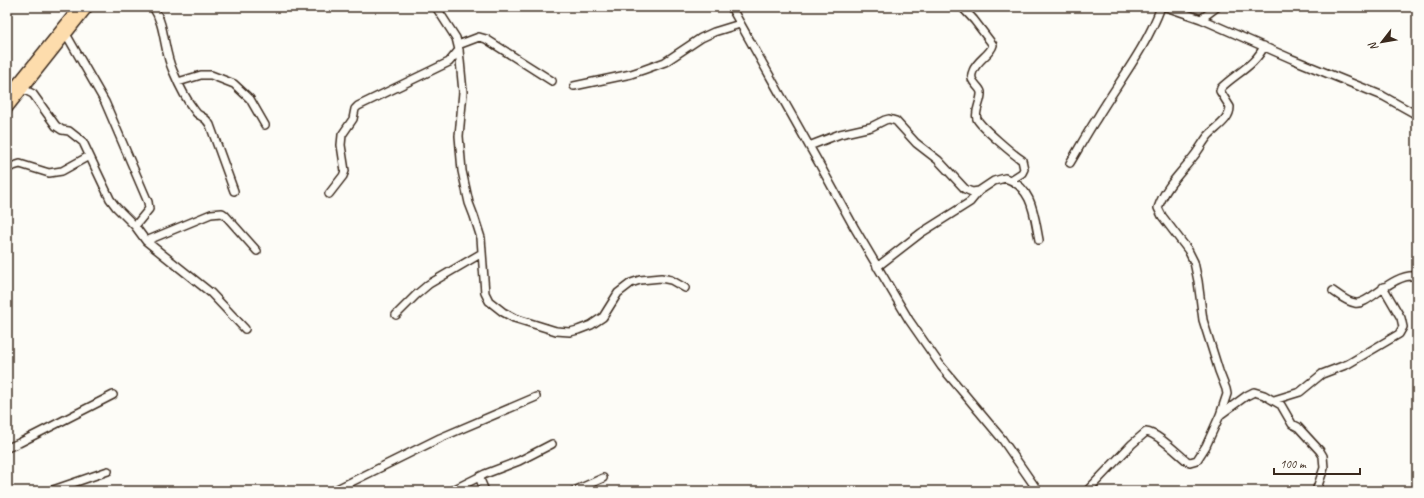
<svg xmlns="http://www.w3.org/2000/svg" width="1424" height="498" font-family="Caveat,sans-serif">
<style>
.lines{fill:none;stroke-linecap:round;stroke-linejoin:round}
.minor-casing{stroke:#3b2a1e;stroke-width:10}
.major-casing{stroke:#3b2a1e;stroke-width:12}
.minor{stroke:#fdfcf7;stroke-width:7}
.major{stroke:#fddcac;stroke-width:9}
</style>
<rect width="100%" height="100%" fill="#fdfcf7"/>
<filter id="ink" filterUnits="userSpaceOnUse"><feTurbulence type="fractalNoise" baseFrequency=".025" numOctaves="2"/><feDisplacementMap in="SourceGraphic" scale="8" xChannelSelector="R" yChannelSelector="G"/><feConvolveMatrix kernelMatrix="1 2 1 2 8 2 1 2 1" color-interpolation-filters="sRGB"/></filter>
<g filter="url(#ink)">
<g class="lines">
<defs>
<path id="minor" d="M153 7C166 26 163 50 173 71 178 83 187 101 195 111 199 118 204 114 210 125L234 191
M436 7 456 38 459 50 463 92 459 136 462 171 469 203 474 216 481 238 485 293 489 301 503 312 514 318 556 331 570 332 578 330 591 325 603 317 618 293 631 283 640 280 661 278 671 280 685 288
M731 7 821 167 854 227 909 320 941 366 1002 439 1038 491
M962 7 974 20 993 45C991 54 977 60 973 71 968 82 979 85 981 92 982 101 974 111 977 119 981 127 1014 155 1022 160L1024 169 1022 173 1011 180
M1166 7 1201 19 1292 59 1383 96 1417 115
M1201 19 1217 7
M66 34 105 102 148 202 149 209 135 226
M458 45 479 37 486 39 552 81
M178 82 201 75H211L234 84 250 99 265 125
M574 86 631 74 643 70 665 62 701 38 714 32 740 24
M23 89 33 94 56 126 62 130 69 131 83 142 110 199 116 207 135 226 146 241 211 293 245 329
M809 146 840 134 871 127 885 120 889 119 896 121 916 143 938 160 965 189 972 192 979 191
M1070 163C1079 148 1087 133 1097 118 1119 81 1146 48 1161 7
M7 168 20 164 49 173 62 171 89 156
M329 194 343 176 345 171 341 145 342 135 353 119 355 109 358 106 449 62 459 50
M146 241 211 214 222 213 225 215 257 251
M877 267 921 233 970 202 979 191 994 181 1005 178C1033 187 1034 215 1039 240
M1333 291C1340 296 1347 302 1355 303 1369 306 1391 273 1417 276
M396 315 416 295 429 284 482 253
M1274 400 1300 392 1322 374 1348 364 1399 334 1403 327 1401 318 1383 287
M1220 415 1227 394 1226 389 1219 371 1203 320 1198 281 1194 262 1188 250 1162 216 1158 208C1165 187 1181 173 1194 156 1199 150 1203 142 1208 136 1216 127 1230 120 1230 107L1220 91 1221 88C1235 74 1256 65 1264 46
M7 448 19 443 113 395
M479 477 485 491
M50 491 108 471
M333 491 440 438 536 397
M451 491 485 474 519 461 552 444
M574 491 603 478
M1087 491 1132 444 1146 432C1158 433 1177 453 1187 461L1190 462 1197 460 1206 446 1220 415 1246 396 1254 392 1264 395 1281 405 1292 424 1298 427 1320 451 1323 456 1324 468 1316 491"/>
<path id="major" d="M7 96 79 7
M7 109 88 7"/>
</defs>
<!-- minor casing -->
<use href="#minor" class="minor-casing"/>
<!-- major casing -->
<use href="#major" class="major-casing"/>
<!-- minor -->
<use href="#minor" class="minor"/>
<!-- major -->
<use href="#major" class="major"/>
</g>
</g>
<!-- margin -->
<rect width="1424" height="498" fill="none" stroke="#fdfcf7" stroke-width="24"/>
<rect x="12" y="12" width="1400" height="474" fill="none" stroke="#3b2a1e" stroke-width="1.5" filter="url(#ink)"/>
<!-- north arrow -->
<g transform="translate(1382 42) rotate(239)" stroke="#fdfcf7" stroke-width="3" paint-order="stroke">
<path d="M0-3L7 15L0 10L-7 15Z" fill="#3b2a1e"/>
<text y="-6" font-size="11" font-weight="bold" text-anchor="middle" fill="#3b2a1e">N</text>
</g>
<!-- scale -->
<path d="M1274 468v6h86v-6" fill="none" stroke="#3b2a1e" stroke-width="2"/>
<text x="1280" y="468" font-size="12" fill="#3b2a1e" stroke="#fdfcf7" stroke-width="3" paint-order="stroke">100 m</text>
</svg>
